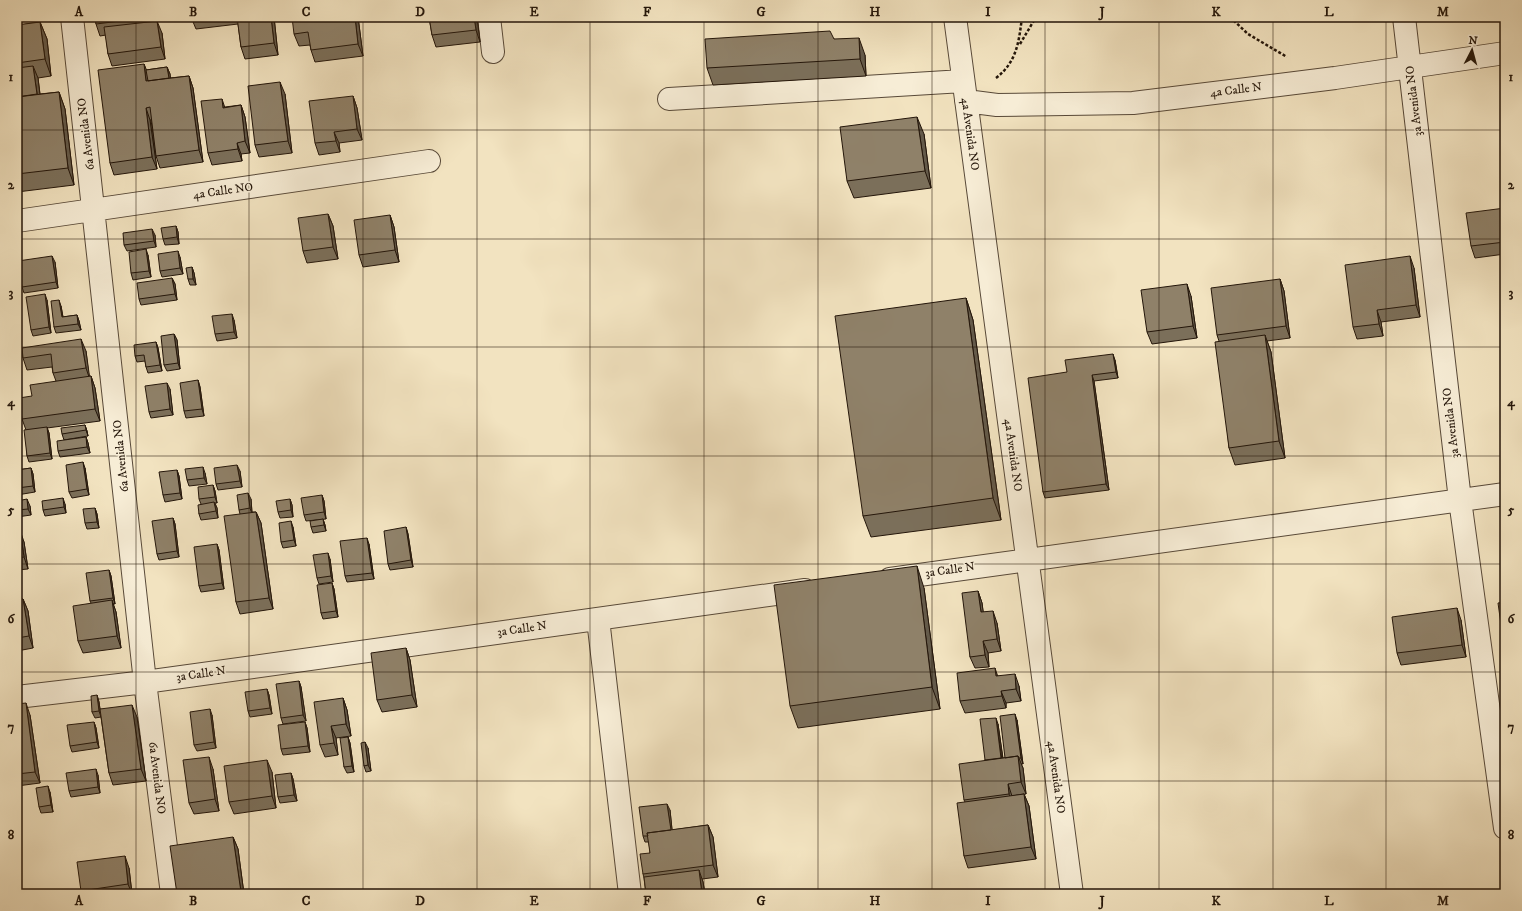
<svg xmlns="http://www.w3.org/2000/svg" width="1522" height="911" font-family="'IM FELL DW Pica',serif">
<style>
.lines{fill:none;stroke-linecap:round;stroke-linejoin:round}
.minor-casing{stroke:#584938;stroke-width:24}
.path{stroke:#24160a;stroke-width:2.5;stroke-dasharray:3 2;stroke-linecap:butt}
.minor{stroke:#f7edd6;stroke-width:22}
.wall{fill:#7b6f5a;stroke:#24160a}
.shaded-wall{fill:#645a4a;stroke:#24160a}
.building{fill:#8f8169;stroke:#24160a}
.grid{fill:none;stroke:#24160a;stroke-width:1;stroke-opacity:0.55}
.labels{text-anchor:middle;dominant-baseline:central;stroke-width:3;stroke-linejoin:round;paint-order:stroke}
.street-label{font-size:12px;fill:#24160a;stroke:#f7edd6}
.neatline{fill:none;stroke:#24160a;stroke-width:1.5}
.grid-label{font-size:13px;text-anchor:middle;font-weight:bold;fill:#24160a}
</style>
<rect width="100%" height="100%" fill="#f2e3c0"/>
<filter id="stains"><feTurbulence type="fractalNoise" baseFrequency=".005" numOctaves="4"/><feColorMatrix values="0 0 0 0 .2 0 0 0 0 .09 0 0 0 0 .02 0 0 0 .5 -.17"/></filter>
<radialGradient id="worn" r=".72"><stop offset=".6" stop-color="#630" stop-opacity="0"/><stop offset="1" stop-color="#630" stop-opacity=".3"/></radialGradient>
<g class="lines">
<defs>
<path id="minor" d="M72 17 145 682 172 894
M489 17 493 52
M955 17 1072 894
M1404 17 1460 500 1505 828
M669 99 963 81
M966 101 997 105 1133 103 1335 78 1505 53
M17 221 429 161
M890 579 1505 494
M598 619 630 894
M17 697 145 682 805 590"/>
</defs>
<!-- minor casing -->
<use href="#minor" class="minor-casing"/>
<!-- path -->
<path class="path" d="M1230 17 1248 34 1287 57
M1020 44 1036 17
M996 78C1017 62 1019 41 1022 17"/>
<!-- minor -->
<use href="#minor" class="minor"/>
</g>
<!-- wall -->
<path class="wall" d="M95 17H147L148 22 162 33 165 59 112 66 108 54 106 35 100 36 96 24Z
M191 17H274L278 55 245 59 241 47 238 24 196 29Z
M358 17 363 56 315 62 311 50 310 45 299 46 294 34Z
M429 17H477L480 42 436 47 432 35Z
M17 22 18 25 40 22 47 39 51 76 38 78 40 94 59 92 65 109 74 185 17 192Z
M834 39 865 55 866 76 713 85 707 68Z
M144 64 146 70 167 67 170 74V78L189 76 193 88 203 162 160 168 156 156 151 120H150L157 169 114 175 110 163Z
M285 94 292 153 259 157 255 145Z
M353 96 357 108 362 140 339 143 340 152 319 155 315 143Z
M241 105 245 117 250 153 241 154 242 161 212 165 208 153 225 107Z
M924 134 931 188 854 198 847 181Z
M1505 208V254L1475 258 1471 246Z
M328 214 333 226 338 259 307 263 303 251Z
M390 215 394 227 399 262 363 267 359 255Z
M176 226 178 232 179 244 165 245 163 239Z
M155 235 156 247 127 251 124 245Z
M148 255 151 277 133 280 131 273Z
M180 257 183 274 162 277 160 271Z
M55 262 58 288 24 293 22 287Z
M192 267 194 273 196 285H190L188 279Z
M1414 268 1420 317 1381 322 1383 336 1357 339 1353 327Z
M172 278 175 284 177 300 141 305 139 299Z
M1280 279 1284 291 1290 338 1267 341 1271 352 1285 458 1235 465 1229 448 1219 341 1217 335Z
M1191 296 1197 338 1152 344 1147 332Z
M966 298 973 320 1001 520 871 537 863 516Z
M47 300 51 333 33 336 31 330Z
M61 306 63 317 77 315 79 321 81 330 56 333 54 327Z
M234 320 237 338 217 341 215 334Z
M174 334 177 340 180 369 167 371 164 365Z
M156 342 158 348 162 371 148 373 146 367 145 361 137 362 135 356Z
M22 348 86 351 89 377 91 376 95 388 100 421 47 428 49 433 52 459 29 462 27 456 26 430 22 419 32 396 56 381 53 373 52 367 27 370 23 358Z
M17 354 19 359 21 375H17Z
M1115 360 1118 378 1094 381 1109 490 1045 498 1043 492 1067 372Z
M198 380 200 387 204 416 186 418 184 411Z
M170 389 173 415 151 418 149 412Z
M17 411 20 431H17Z
M85 425 87 431 88 436 64 440 62 434Z
M17 437 19 454H17Z
M86 437 88 443 90 453 60 457 58 451Z
M31 468 33 474 35 492 17 495V470Z
M85 468 89 495 72 498 69 492Z
M177 470 179 476 182 499 165 502 163 495Z
M240 471 242 487 218 490 216 484Z
M205 473 207 484 189 486 187 480Z
M213 485 215 491 217 503H215L217 508 218 518 201 520 199 514 201 504 199 499Z
M322 495 324 501 326 519 306 521 304 515Z
M251 499 252 512H256L261 523 273 609 240 614 236 602 240 514 239 510Z
M290 499 292 505 293 517 280 518 278 512Z
M17 501 30 506 31 515 17 517Z
M65 504 66 513 45 516 43 510Z
M95 508 97 514 99 528 87 529 85 523Z
M173 518 175 524 179 557 159 560 157 554Z
M323 519 325 525 326 531 313 533 311 527Z
M293 527 296 546 283 548 281 542Z
M406 527 408 534 413 567 390 570 388 564Z
M17 530 24 542 28 569 17 570Z
M217 544 219 550 224 589 201 592 199 586Z
M369 544 374 579 347 582 345 576Z
M330 559 333 582 319 584 317 578Z
M109 570 111 576 115 604H113L116 612 121 648 83 653 78 641 91 603 90 601Z
M332 583 334 589 338 617 323 619 321 613Z
M924 588 940 709 798 728 790 706Z
M978 591 982 603 983 612 997 623 1001 651 988 653 989 667 975 668 970 657Z
M23 599 28 611 33 648 17 651V600Z
M1505 602V645L1503 639Z
M1461 620 1466 657 1401 665 1397 653Z
M406 648 410 660 417 707 382 712 377 700Z
M998 676 1019 686 1021 701 1006 703V708L965 713 960 701Z
M299 681 301 687 306 721 283 724 281 718Z
M267 689 269 695 272 714 250 717 248 711Z
M97 695 99 702 100 709 137 717 146 781 113 785 109 773 101 717 95 718 92 712Z
M343 698 347 710 351 736 336 738 338 755 325 757 320 745Z
M17 704 30 715 40 783 17 786Z
M212 715 216 748 197 751 194 745Z
M1017 720 1023 764H1021L1023 768 1026 794 1012 796 1024 794 1029 806 1036 859 968 868 964 856 965 802 964 800 985 760 998 724 1003 758H1005Z
M94 722 96 728 99 748 72 752 70 746Z
M305 722 307 728 310 752 283 755 281 749Z
M348 737 350 743 354 772 347 773 344 767Z
M368 748 371 771 366 772 364 766Z
M213 769 219 811 194 814 189 803Z
M272 772 276 808 234 814 229 802Z
M291 773 293 779 297 801 280 803 278 797Z
M98 775 100 793 71 797 69 791Z
M50 792 53 812 41 813 39 807Z
M670 810 672 830 708 825 713 837 718 877 702 879 703 882 705 894H646L644 878 643 874 650 853 649 842H645L643 836Z
M233 837 238 849 244 894H177Z
M129 868 132 894H82L81 891Z"/>
<!-- shaded-wall -->
<path class="shaded-wall" d="M144 17H147L149 30 144 18Z
M271 17H274L278 55 274 43Z
M355 17H358L363 56 358 44Z
M474 17H477L480 42 476 30Z
M157 21 162 33 165 59 161 47Z
M40 22 47 39 51 76 45 59Z
M859 38 865 55 866 76 860 59Z
M144 64 149 76 150 87 146 81Z
M33 66 38 78 42 112 38 100Z
M167 67 170 74 172 90 170 84Z
M189 76 193 88 203 162 199 150Z
M280 82 285 94 292 153 288 141Z
M59 92 65 109 74 185 68 168Z
M353 96 357 108 362 140 357 129Z
M222 99 226 111 223 108Z
M241 105 245 117 250 153 245 141Z
M146 108 150 120 157 169 152 157Z
M917 117 924 134 931 188 925 171Z
M334 132 339 143 340 152 336 141Z
M237 143 241 154 242 161 238 149Z
M328 214 333 226 338 259 333 247Z
M390 215 394 227 399 262 395 250Z
M176 226 178 232 179 244 177 237Z
M152 229 155 235 156 247 154 241Z
M146 249 148 255 151 277 149 271Z
M178 251 180 257 183 274 180 268Z
M52 256 55 262 58 288 56 282Z
M1410 256 1414 268 1420 317 1416 305Z
M192 267 194 273 196 285 193 279Z
M172 278 175 284 177 300 175 294Z
M1280 279 1284 291 1290 338 1286 326Z
M1187 284 1191 296 1197 338 1193 326Z
M45 294 47 300 51 333 49 327Z
M966 298 973 320 1001 520 993 498Z
M59 300 61 306 64 323 62 317Z
M1377 310 1381 322 1383 336 1379 324Z
M232 314 234 320 237 338 234 332Z
M77 315 79 321 81 330 78 324Z
M174 334 177 340 180 369 178 363Z
M1265 335 1271 352 1285 458 1279 441Z
M81 339 86 351 90 380 86 368Z
M156 342 158 348 162 371 160 365Z
M17 354 19 359 21 375 18 368Z
M1113 354 1115 360 1118 378 1116 372Z
M1092 375 1094 381 1109 490 1106 484Z
M91 376 95 388 100 421 95 409Z
M198 380 200 387 204 416 202 409Z
M167 383 170 389 173 415 170 409Z
M17 411 18 413 20 431 18 425Z
M85 425 87 431 88 436 86 430Z
M47 427 49 433 52 459 50 453Z
M17 437 19 454 17 448Z
M86 437 88 443 90 453 87 447Z
M83 462 85 468 89 495 87 489Z
M237 465 240 471 242 487 240 481Z
M203 467 205 473 207 484 204 478Z
M31 468 33 474 35 492 33 486Z
M177 470 179 476 182 499 180 493Z
M213 485 215 491 217 503 215 497Z
M248 493 251 499 252 514 250 508Z
M322 495 324 501 326 519 324 512Z
M63 498 65 504 66 513 64 507Z
M27 499 30 506 31 515 28 509Z
M290 499 292 505 293 517 291 510Z
M214 502 217 508 218 518 216 511Z
M95 508 97 514 99 528 97 522Z
M256 512 261 523 273 609 269 598Z
M173 518 175 524 179 557 177 551Z
M323 519 325 525 326 531 324 525Z
M291 521 293 527 296 546 294 540Z
M406 527 408 534 413 567 411 560Z
M20 530 24 542 28 569 24 557Z
M367 538 369 544 374 579 372 573Z
M217 544 219 550 224 589 222 583Z
M328 553 330 559 333 582 331 576Z
M917 566 924 588 940 709 932 687Z
M109 570 111 576 115 604 113 598Z
M332 583 334 589 338 617 336 611Z
M978 591 982 603 985 624 981 612Z
M23 599 28 611 33 648 29 636Z
M112 600 116 612 121 648 117 636Z
M1457 608 1461 620 1466 657 1462 645Z
M993 611 997 623 1001 651 997 639Z
M983 641 988 653 989 667 985 655Z
M406 648 410 660 417 707 412 695Z
M995 668 999 680 996 676Z
M1015 674 1019 686 1021 701 1016 689Z
M299 681 301 687 306 721 303 715Z
M267 689 269 695 272 714 270 708Z
M1001 691 1006 703V708L1002 696Z
M97 695 99 702 101 717 99 711Z
M343 698 347 710 351 736 346 724Z
M26 703 30 715 40 783 35 772Z
M132 705 137 717 146 781 141 769Z
M210 709 212 715 216 748 214 742Z
M1015 714 1017 720 1023 764 1021 758Z
M996 718 998 724 1004 767 1002 760Z
M94 722 96 728 99 748 97 742Z
M305 722 307 728 310 752 308 746Z
M331 726 336 738 338 755 334 743Z
M348 737 350 743 354 772 352 766Z
M365 742 368 748 371 771 368 765Z
M1018 756 1023 768 1026 794 1021 782Z
M209 757 213 769 219 811 215 799Z
M267 760 272 772 276 808 272 796Z
M96 769 98 775 100 793 98 787Z
M291 773 293 779 297 801 294 795Z
M1008 784 1012 796 1013 806 1009 794Z
M48 786 50 792 53 812 51 805Z
M1024 794 1029 806 1036 859 1031 847Z
M667 804 670 810 673 839 671 833Z
M708 825 713 837 718 877 713 865Z
M233 837 238 849 244 894H242L241 892Z
M125 856 129 868 132 894 128 884Z
M699 870 703 882 705 894H702Z"/>
<!-- building -->
<path class="building" d="M95 17H144V18L96 24Z
M237 17H271L274 43 241 47Z
M292 17H355L358 44 311 50 308 32 294 34Z
M429 17H474L476 30 432 35Z
M157 21 161 47 108 54 104 27Z
M40 22 45 59 17 63V25Z
M830 31 834 39 859 38 860 59 707 68 705 39Z
M144 64 146 81 189 76 199 150 156 156 150 107 146 108 152 157 110 163 98 70Z
M33 66 37 94 17 97V68Z
M167 67 169 78 148 81 146 70Z
M280 82 288 141 255 145 248 86Z
M59 92 68 168 17 174V97Z
M353 96 357 129 334 132 336 141 315 143 309 101Z
M222 99 223 108 241 105 245 141 237 143 238 149 208 153 201 101Z
M917 117 925 171 847 181 840 127Z
M1505 208V242L1471 246 1466 213Z
M328 214 333 247 303 251 298 218Z
M390 215 395 250 359 255 354 220Z
M176 226 177 237 163 239 161 228Z
M152 229 154 241 124 245 123 233Z
M146 249 149 271 131 273 129 252Z
M178 251 180 268 160 271 158 254Z
M52 256 56 282 22 287 18 261Z
M1410 256 1416 305 1377 310 1379 324 1353 327 1345 265Z
M192 267 193 279H188L186 268Z
M172 278 175 294 139 299 137 283Z
M1280 279 1286 326 1217 335 1211 288Z
M1187 284 1193 326 1147 332 1141 290Z
M45 294 49 327 31 330 26 297Z
M966 298 993 498 863 516 835 316Z
M59 300 62 317 77 315 78 324 54 327 51 301Z
M232 314 234 332 215 334 212 316Z
M174 334 178 363 164 365 161 336Z
M1265 335 1279 441 1229 448 1215 342Z
M81 339 86 368 53 373 51 354 23 358 22 348Z
M156 342 160 365 146 367 144 355 135 356 134 345Z
M1113 354 1116 372 1092 375 1106 484 1043 492 1028 378 1067 372 1065 360Z
M17 357 18 368 17 369Z
M91 376 95 409 22 419 19 398 32 396 30 385Z
M198 380 202 409 184 411 180 383Z
M167 383 170 409 149 412 145 386Z
M85 425 86 430 62 434 61 428Z
M47 427 50 453 27 456 24 430Z
M86 437 87 447 58 451 57 441Z
M83 462 87 489 69 492 66 465Z
M237 465 240 481 216 484 214 468Z
M203 467 204 478 187 480 185 469Z
M31 468 33 486 17 488V470Z
M177 470 180 493 163 495 159 472Z
M213 485 215 497 199 499 198 487Z
M248 493 250 508 239 510 237 495Z
M322 495 324 512 304 515 301 498Z
M63 498 64 507 43 510 42 501Z
M27 499 28 509 17 510V501Z
M290 499 291 510 278 512 276 501Z
M214 502 216 511 199 514 198 505Z
M95 508 97 522 85 523 83 509Z
M256 512 269 598 236 602 224 516Z
M173 518 177 551 157 554 152 521Z
M323 519 324 525 311 527 310 521Z
M291 521 294 540 281 542 279 523Z
M406 527 411 560 388 564 384 531Z
M17 530H20L24 557 17 558Z
M367 538 372 573 345 576 340 541Z
M217 544 222 583 199 586 194 547Z
M328 553 331 576 317 578 313 555Z
M917 566 932 687 790 706 774 585Z
M109 570 113 598 90 601 86 573Z
M332 583 336 611 321 613 317 585Z
M978 591 981 612 993 611 997 639 983 641 985 655 970 657 962 593Z
M23 599 29 636 17 638V600Z
M112 600 117 636 78 641 73 606Z
M1505 602V639H1503L1498 603Z
M1457 608 1462 645 1397 653 1392 617Z
M406 648 412 695 377 700 371 653Z
M995 668 996 676 1015 674 1016 689 1001 691 1002 696 960 701 957 673Z
M299 681 303 715 281 718 276 684Z
M267 689 270 708 248 711 245 692Z
M97 695 99 711 92 712 91 696Z
M343 698 346 724 331 726 334 743 320 745 314 702Z
M26 703 35 772 17 774V704Z
M132 705 141 769 109 773 100 709Z
M210 709 214 742 194 745 190 712Z
M1015 714 1021 758H1019L1018 756 1005 758 1000 716Z
M996 718 1001 758 985 760 980 719Z
M94 722 97 742 70 746 67 725Z
M305 722 308 746 281 749 278 725Z
M348 737 352 766 344 767 340 738Z
M365 742 368 765 364 766 361 743Z
M1018 756 1021 782 1008 784 1009 794 964 800 959 764Z
M209 757 215 799 189 803 183 760Z
M267 760 272 796 229 802 224 766Z
M96 769 98 787 69 791 66 773Z
M291 773 294 795 278 797 275 775Z
M48 786 51 805 39 807 36 788Z
M1024 794 1031 847 964 856 957 803Z
M667 804 671 830 647 833 648 836H643L639 807Z
M708 825 713 865 643 874 640 854 650 853 647 833Z
M233 837 241 892 225 894H177L170 846Z
M125 856 128 884 81 891 77 862Z
M699 870 702 894H646L644 877Z"/>
<!-- grid -->
<path class="grid" d="M136 17V894M249 17V894M363 17V894M477 17V894M590 17V894M704 17V894M818 17V894M932 17V894M1045 17V894M1159 17V894M1273 17V894M1386 17V894M17 130H1505M17 239H1505M17 347H1505M17 456H1505M17 564H1505M17 672H1505M17 781H1505"/>
<g class="labels">
<!-- street labels -->
<g class="street-label">
<text transform="translate(1236 90) rotate(-7)">4a Calle N</text>
<text transform="translate(1414 101) rotate(-97)">3a Avenida NO</text>
<text transform="translate(86 134) rotate(-97)">6a Avenida NO</text>
<text transform="translate(970 134) rotate(82)">4a Avenida NO</text>
<text transform="translate(223 191) rotate(-8)">4a Calle NO</text>
<text transform="translate(1451 423) rotate(-97)">3a Avenida NO</text>
<text transform="translate(1013 455) rotate(82)">4a Avenida NO</text>
<text transform="translate(121 456) rotate(-96)">6a Avenida NO</text>
<text transform="translate(950 570) rotate(-8)">3a Calle N</text>
<text transform="translate(522 629) rotate(-8)">3a Calle N</text>
<text transform="translate(201 674) rotate(-8)">3a Calle N</text>
<text transform="translate(1056 777) rotate(82)">4a Avenida NO</text>
<text transform="translate(157 778) rotate(83)">6a Avenida NO</text>
</g>
</g>
<!-- margin -->
<rect width="1522" height="911" fill="none" stroke="#f2e3c0" stroke-width="44"/>
<!-- north arrow -->
<g transform="translate(1472 50) rotate(6)" stroke="#f7edd6" stroke-width="3" paint-order="stroke">
<path d="M0-3L7 15L0 10L-7 15Z" fill="#24160a"/>
<text y="-6" font-size="11" font-weight="bold" text-anchor="middle" fill="#24160a">N</text>
</g>
<rect x="22" y="22" width="1478" height="867" class="neatline"/>
<g class="grid-label">
<text x="79" y="16">A</text>
<text x="193" y="16">B</text>
<text x="306" y="16">C</text>
<text x="420" y="16">D</text>
<text x="534" y="16">E</text>
<text x="647" y="16">F</text>
<text x="761" y="16">G</text>
<text x="875" y="16">H</text>
<text x="988" y="16">I</text>
<text x="1102" y="16">J</text>
<text x="1216" y="16">K</text>
<text x="1329" y="16">L</text>
<text x="1443" y="16">M</text>
<text x="11" y="81">1</text>
<text x="1511" y="81">1</text>
<text x="11" y="189">2</text>
<text x="1511" y="189">2</text>
<text x="11" y="297">3</text>
<text x="1511" y="297">3</text>
<text x="11" y="406">4</text>
<text x="1511" y="406">4</text>
<text x="11" y="514">5</text>
<text x="1511" y="514">5</text>
<text x="11" y="623">6</text>
<text x="1511" y="623">6</text>
<text x="11" y="731">7</text>
<text x="1511" y="731">7</text>
<text x="11" y="839">8</text>
<text x="1511" y="839">8</text>
<text x="79" y="905">A</text>
<text x="193" y="905">B</text>
<text x="306" y="905">C</text>
<text x="420" y="905">D</text>
<text x="534" y="905">E</text>
<text x="647" y="905">F</text>
<text x="761" y="905">G</text>
<text x="875" y="905">H</text>
<text x="988" y="905">I</text>
<text x="1102" y="905">J</text>
<text x="1216" y="905">K</text>
<text x="1329" y="905">L</text>
<text x="1443" y="905">M</text>
</g>
<rect width="100%" height="100%" filter="url(#stains)"/>
<rect width="100%" height="100%" fill="url(#worn)"/>
</svg>
